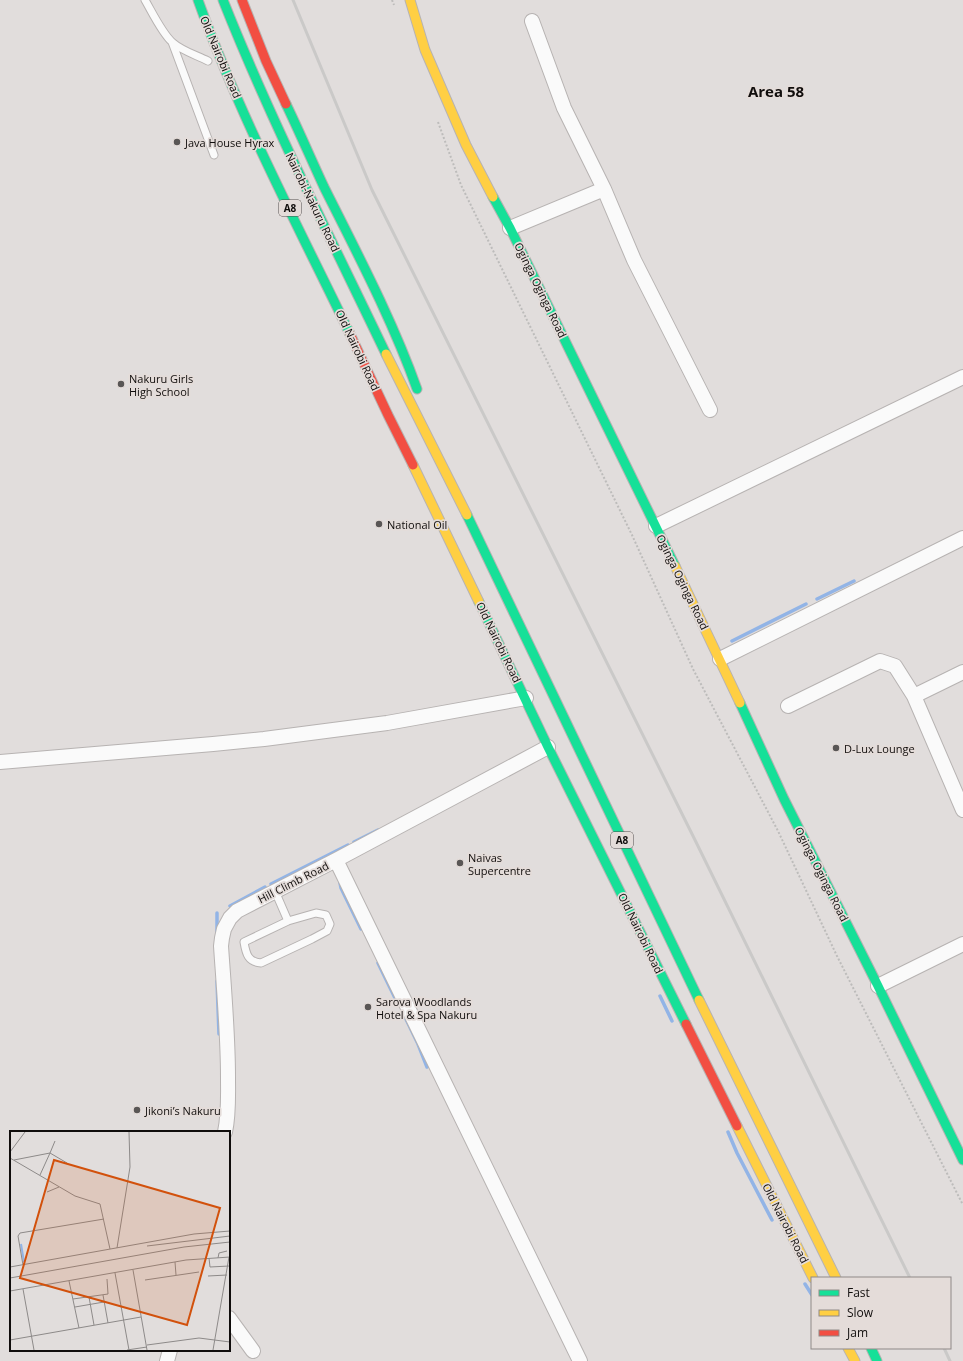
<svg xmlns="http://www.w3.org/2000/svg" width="963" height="1361" font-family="'Open Sans',sans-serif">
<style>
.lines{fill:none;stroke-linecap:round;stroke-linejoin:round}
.stream{stroke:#92b4e6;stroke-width:3.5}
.lane-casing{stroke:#b7b3b2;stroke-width:9}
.street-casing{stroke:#b7b3b2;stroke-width:16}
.fast-casing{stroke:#b7b3b2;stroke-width:11}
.slow-casing{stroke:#b7b3b2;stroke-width:11}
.jam-casing{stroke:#b7b3b2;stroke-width:11}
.path{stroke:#bdbcbb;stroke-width:2;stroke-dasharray:2 2;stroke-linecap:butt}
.lane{stroke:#fafafa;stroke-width:7}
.street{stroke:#fafafa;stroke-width:14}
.fast{stroke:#16e098;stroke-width:9}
.slow{stroke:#ffcf43;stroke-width:9}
.jam{stroke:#f24e42;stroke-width:9}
.rail{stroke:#cac9c8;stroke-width:3}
.poi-dot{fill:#595655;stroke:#e4dcd9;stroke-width:1.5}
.labels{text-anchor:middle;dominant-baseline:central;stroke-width:3.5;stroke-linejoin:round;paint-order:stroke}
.shield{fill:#e4dcd9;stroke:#504b4a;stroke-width:1}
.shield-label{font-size:10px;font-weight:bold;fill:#100d0c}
.street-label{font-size:11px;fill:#100d0c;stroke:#e4dcd9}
.poi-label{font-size:11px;fill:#100d0c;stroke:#e4dcd9;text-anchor:start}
.district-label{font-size:15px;font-weight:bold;fill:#100d0c;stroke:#e4dcd9}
.inset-river{fill:none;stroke:#92b4e6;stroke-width:2}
.inset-road{fill:none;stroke:#8d8a89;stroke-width:1}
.view{fill:#d2510c;fill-opacity:0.15;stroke:#d2510c;stroke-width:2}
.inset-edge{fill:none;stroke:#100d0c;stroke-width:2}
</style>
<rect width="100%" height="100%" fill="#e1dddc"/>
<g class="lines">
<!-- stream -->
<path class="stream" d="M817 599 854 581
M732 641 806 604
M354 842 378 830
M340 883 341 888 361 929
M271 884 348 845
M230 906 265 887
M217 913V933
M378 963 395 998
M217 981 219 1034
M660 996 672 1021
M405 1017 418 1044 427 1067
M728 1132 737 1153 772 1220
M805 1284 812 1295"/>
<defs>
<path id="lane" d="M145 0C152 12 162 33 172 42 182 51 196 55 208 61
M172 42 214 155
M275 891 288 921
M316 913 326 915 330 924 327 931 312 939 261 963C248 962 246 954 244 942L288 921Z"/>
<path id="street" d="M532 21 564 108 604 189 634 260 710 410
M510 228 604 189
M656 526 963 377
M720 659 963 538
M914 696 963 672
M788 706 880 661 895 666 914 696 963 810
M0 762 213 744 264 739 387 723 526 698
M336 860 580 1361
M878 986 963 944
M225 1132C229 1114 228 1096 228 1077 228 1034 224 990 221 946L222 938 224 929 230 918 237 911 336 860 548 747
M229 1318 253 1351
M167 1361 170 1350"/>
<path id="fast" d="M198 0C239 115 297 224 350 334
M223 0C271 121 330 237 386 354
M286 104C299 131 311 159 324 187 357 253 392 319 417 389
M493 197 510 228 675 566
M467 515 699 1000
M479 602 548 747 686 1024
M740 703 784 799 878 986 963 1160
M871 1348 877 1361"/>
<path id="slow" d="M410 0 425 50 466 145 493 197
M386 354 467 515
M413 465 479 602
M675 566 740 703
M699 1000 836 1278
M737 1126 813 1278
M848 1348 855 1361"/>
<path id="jam" d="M242 0 266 61 286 104
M350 334 388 415 413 465
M686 1024 737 1126"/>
</defs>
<!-- lane casing -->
<use href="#lane" class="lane-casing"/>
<!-- street casing -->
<use href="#street" class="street-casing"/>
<!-- fast casing -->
<use href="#fast" class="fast-casing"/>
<!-- slow casing -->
<use href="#slow" class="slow-casing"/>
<!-- jam casing -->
<use href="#jam" class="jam-casing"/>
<!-- path -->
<path class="path" d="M392 0 394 5
M438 122 461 185 632 535 693 669 778 831 837 956 963 1205"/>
<!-- lane -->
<use href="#lane" class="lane"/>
<!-- street -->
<use href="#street" class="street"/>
<!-- fast -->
<use href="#fast" class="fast"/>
<!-- slow -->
<use href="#slow" class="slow"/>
<!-- jam -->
<use href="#jam" class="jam"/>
<!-- rail -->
<path class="rail" d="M293 0 372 190 695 840 910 1278
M944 1348 950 1361"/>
</g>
<!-- markers -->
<g class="poi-dot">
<circle cx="177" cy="142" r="4"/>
<circle cx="121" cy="384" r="4"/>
<circle cx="379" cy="524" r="4"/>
<circle cx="836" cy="748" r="4"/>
<circle cx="460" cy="863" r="4"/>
<circle cx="368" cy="1007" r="4"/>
<circle cx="137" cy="1110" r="4"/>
</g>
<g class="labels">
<!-- shield labels -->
<g class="shield">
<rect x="279" y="200" width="22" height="16" rx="3"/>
<rect x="611" y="832" width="22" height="16" rx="3"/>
</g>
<g class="shield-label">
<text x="290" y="208">A8</text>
<text x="622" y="840">A8</text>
</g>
<!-- street labels -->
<g class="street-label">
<text transform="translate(221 57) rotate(67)">Old Nairobi Road</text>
<text transform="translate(313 202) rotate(64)">Nairobi-Nakuru Road</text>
<text transform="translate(541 290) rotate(64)">Oginga Oginga Road</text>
<text transform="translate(358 350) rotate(65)">Old Nairobi Road</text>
<text transform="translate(683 582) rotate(64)">Oginga Oginga Road</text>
<text transform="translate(499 642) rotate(64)">Old Nairobi Road</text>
<text transform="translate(822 874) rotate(63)">Oginga Oginga Road</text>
<text transform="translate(293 882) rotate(-27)">Hill Climb Road</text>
<text transform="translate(641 933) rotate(64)">Old Nairobi Road</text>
<text transform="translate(786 1223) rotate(63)">Old Nairobi Road</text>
</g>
<!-- poi labels -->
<g class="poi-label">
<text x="185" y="142">Java House Hyrax</text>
<text x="129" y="378">Nakuru Girls<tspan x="129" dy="13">High School</tspan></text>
<text x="387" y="524">National Oil</text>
<text x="844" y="748">D-Lux Lounge</text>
<text x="468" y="857">Naivas<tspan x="468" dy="13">Supercentre</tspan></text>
<text x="376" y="1001">Sarova Woodlands<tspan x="376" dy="13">Hotel &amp; Spa Nakuru</tspan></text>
<text x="145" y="1110">Jikoni’s Nakuru</text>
</g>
<!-- district labels -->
<g class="district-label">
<text x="776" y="91">Area 58</text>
</g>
</g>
<!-- overview -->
<g transform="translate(10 1131)">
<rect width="220" height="220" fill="#e1dddc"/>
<path class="inset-river" d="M11 113 14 131"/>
<path class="inset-road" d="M0 21 15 1M0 27 65 65 90 73 100 118M4 29 40 22 45 10M30 44 40 22 57 32M37 61 49 56M137 115 220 105M107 117 120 36 119 1M199 127 200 136 219 135M208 127 209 122 217 120M165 131 166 144M13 134 8 105 10 102 94 88M0 136 184 103 220 100M123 139 137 219M105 142 119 219M198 145 217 144M0 147 174 116 220 111M135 149 189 141M59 150 69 197M13 158 24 219M0 160 176 129 220 126M93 164 98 192M79 166 84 194M63 168 98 163 97 148M65 176 94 171M0 209 131 186M137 214 189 207 220 211M117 219 137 216M203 219 219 126"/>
<path class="view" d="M44 29 210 77 177 194 10 147Z"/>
<rect width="220" height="220" class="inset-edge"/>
</g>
<!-- legend -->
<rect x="811" y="1277" width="140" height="72" fill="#e4dcd9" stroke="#8f8987"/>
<rect x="819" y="1290" width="20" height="6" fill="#16e098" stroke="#8f8987"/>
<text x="847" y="1297" font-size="12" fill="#100d0c">Fast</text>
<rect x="819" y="1310" width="20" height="6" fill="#ffcf43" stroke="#8f8987"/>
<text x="847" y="1317" font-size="12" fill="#100d0c">Slow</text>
<rect x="819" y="1330" width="20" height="6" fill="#f24e42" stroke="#8f8987"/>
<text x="847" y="1337" font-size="12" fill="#100d0c">Jam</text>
</svg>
